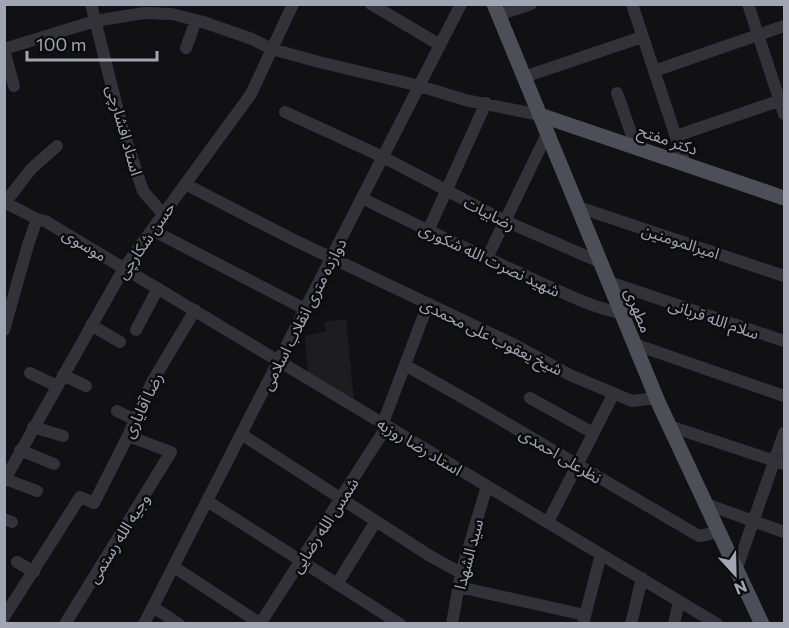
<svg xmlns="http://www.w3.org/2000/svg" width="789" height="628" font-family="Commissioner,'Noto Sans Arabic',sans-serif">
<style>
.built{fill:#1d1d20}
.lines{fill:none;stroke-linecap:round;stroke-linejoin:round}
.minor{stroke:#323238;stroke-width:12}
.major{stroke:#4d4e57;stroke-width:15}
.labels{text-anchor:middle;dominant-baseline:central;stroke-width:5;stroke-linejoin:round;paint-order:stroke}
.street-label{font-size:16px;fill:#a1a5b4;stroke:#0c0c0d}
</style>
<rect width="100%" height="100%" fill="#111113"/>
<!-- built -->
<path class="built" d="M346 319 354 400 308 373 305 336 326 331 324 322Z"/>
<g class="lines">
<!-- minor -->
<path class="minor" d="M91 4 123 131 143 191 163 214
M371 4 440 45
M632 4 685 164
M748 4 784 114
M499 15 531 4
M186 48 196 20
M4 49 95 21 144 13 172 14 203 22 252 39 272 49 319 62 420 86 465 100 540 115
M4 50 14 86
M654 71 784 26
M524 77 642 37
M617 93 636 147
M285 112 383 157 505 221 600 262
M676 136 784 99
M185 184 296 241 515 345 570 375 632 401 656 398
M11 195 31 169 57 146
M362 198C417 226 472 251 528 277 558 290 589 307 621 313
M4 202 37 219 45 221 717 624
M578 207 784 276
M152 230 305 309
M428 231 486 103
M487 258 547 134
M609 282 784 341
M91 325 120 342
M4 330 28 245 37 219
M136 330 158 288
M634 344 784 396
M405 365 474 404 699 536 719 532
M30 373 57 386
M63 375 86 386
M530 398 593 433
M117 411 135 420
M383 423 428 304
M669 426 784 464
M33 427 63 436
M241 434 430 556 461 573
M20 450 54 464
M5 479 37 491
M4 481 124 268 251 94 293 4
M207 501 400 624
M706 504 784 532
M4 519 12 522
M548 522 614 393
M17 562 34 572
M174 567 261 624
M737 568 784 433
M337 584 376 521
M459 587 585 615
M153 607 179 624
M4 617 80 497 94 503 128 436 152 382 195 310
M65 624 171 452 128 436
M144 624 461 4
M260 624 387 426
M452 624 461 573 487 486
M583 624 601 554
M631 624 642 578
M674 624 679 601"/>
<!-- major -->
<path class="major" d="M494 4 659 404 762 624
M540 115 784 198"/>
</g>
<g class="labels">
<!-- street labels -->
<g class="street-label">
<text transform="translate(125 130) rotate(74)">استاد افشارچی</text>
<text transform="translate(668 139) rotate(19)">دکتر مفتح</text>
<text transform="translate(490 213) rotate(27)">رضابیات</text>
<text transform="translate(145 240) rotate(-55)">حسن شکارچی</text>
<text transform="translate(681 241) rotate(18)">امیرالمومنین</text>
<text transform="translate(85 244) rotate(31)">موسوی</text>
<text transform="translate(490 259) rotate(25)">شهید نصرت الله شکوری</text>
<text transform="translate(639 310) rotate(68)">مطهری</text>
<text transform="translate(303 314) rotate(-63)">دوازده متری انقلاب اسلامی</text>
<text transform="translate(714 318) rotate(19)">سلام الله قربانی</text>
<text transform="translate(492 336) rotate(26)">شیخ یعقوب علی محمدی</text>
<text transform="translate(142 405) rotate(-64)">رضا آقایاری</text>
<text transform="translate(420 446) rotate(31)">استاد رضا روزبه</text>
<text transform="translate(561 455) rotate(31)">نظرعلی احمدی</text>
<text transform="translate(324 525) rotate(-57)">شمس الله رضایی</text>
<text transform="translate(118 538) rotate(-58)">وجیه الله رستمی</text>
<text transform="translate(468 554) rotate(-75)">سید الشهدا</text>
</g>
</g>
<!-- border -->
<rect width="789" height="628" fill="none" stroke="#a1a5b4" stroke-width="12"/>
<!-- north arrow -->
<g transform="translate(735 574) rotate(158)" stroke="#0c0c0d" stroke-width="4.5" paint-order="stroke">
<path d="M0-4.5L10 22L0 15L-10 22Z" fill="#a1a5b4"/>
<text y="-9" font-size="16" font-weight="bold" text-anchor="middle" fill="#a1a5b4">N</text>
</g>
<!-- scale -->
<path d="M27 51v9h130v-9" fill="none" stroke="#a1a5b4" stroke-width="3"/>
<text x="36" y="51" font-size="18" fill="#a1a5b4" stroke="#0c0c0d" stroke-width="4.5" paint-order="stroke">100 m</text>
</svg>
